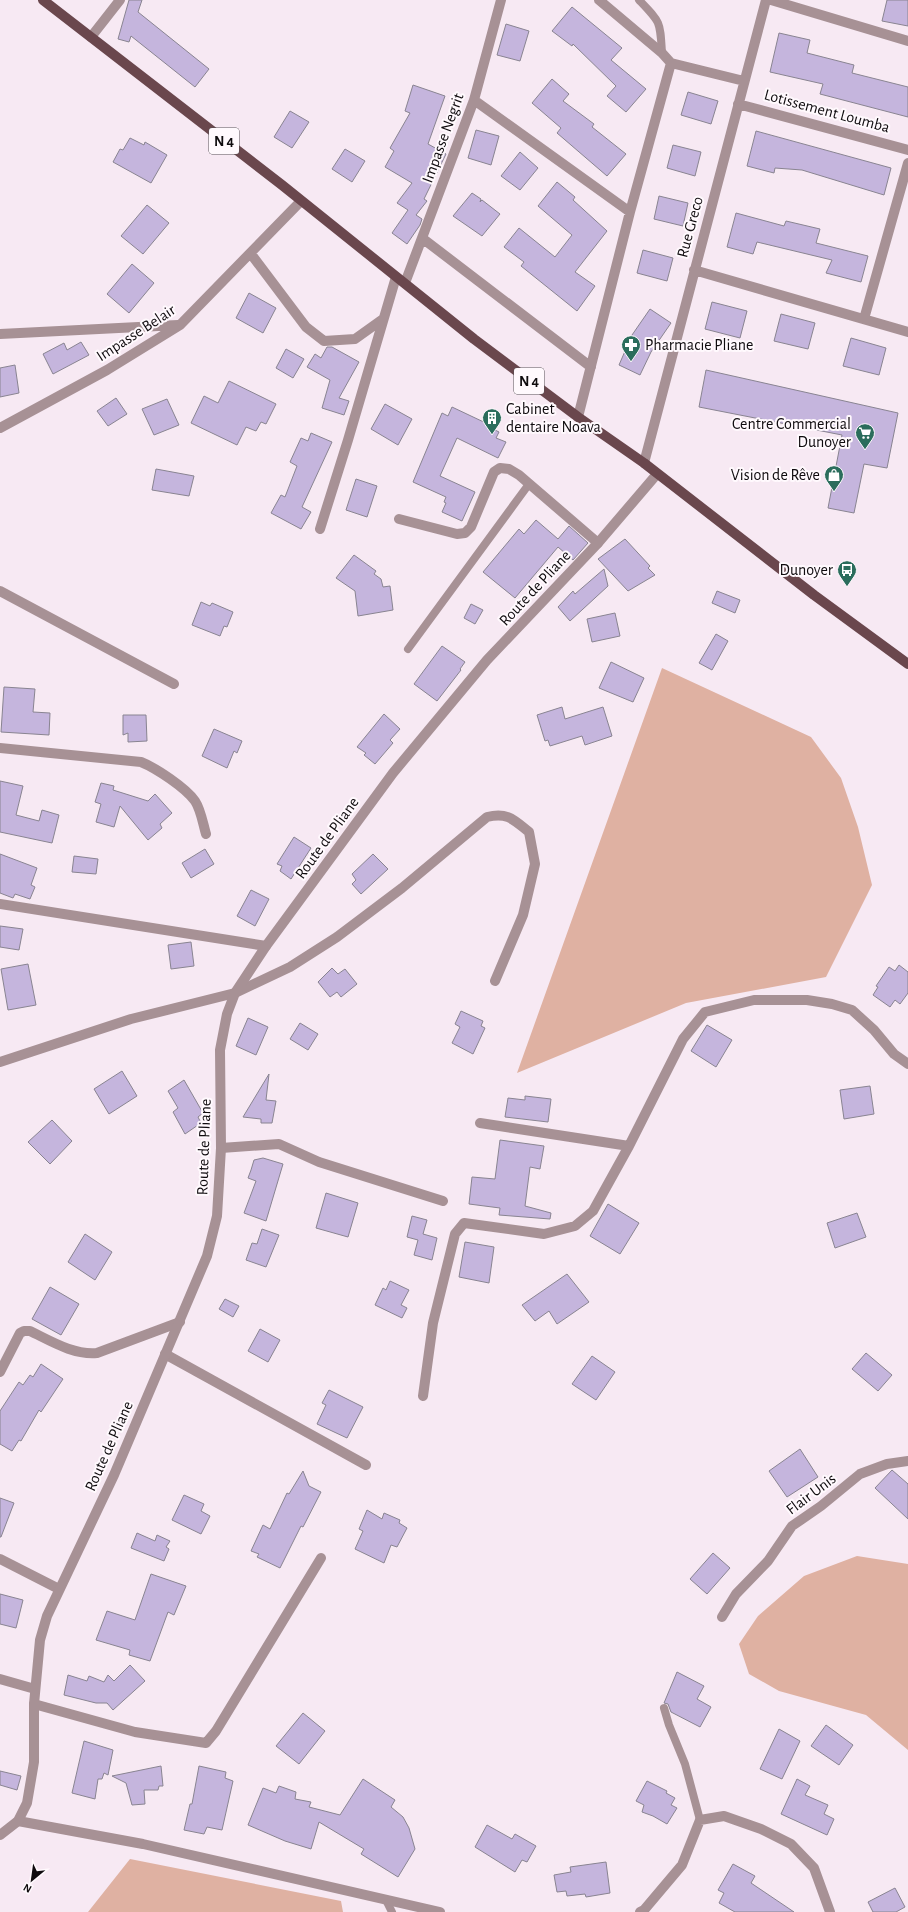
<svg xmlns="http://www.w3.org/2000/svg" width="908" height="1912" font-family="'Alegreya Sans',sans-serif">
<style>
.green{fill:#dfb1a2}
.building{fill:#c5b5dd;stroke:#898491}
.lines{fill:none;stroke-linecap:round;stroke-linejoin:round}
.service{stroke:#a79195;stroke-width:8}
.minor{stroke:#a79195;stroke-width:10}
.tertiary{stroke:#a79195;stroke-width:10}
.primary{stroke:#6a474d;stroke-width:10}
.labels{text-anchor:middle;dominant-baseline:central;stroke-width:4;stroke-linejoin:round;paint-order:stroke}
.shield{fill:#fff9fd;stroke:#575256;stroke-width:1}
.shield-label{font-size:15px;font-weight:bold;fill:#0f0b0e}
.street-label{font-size:16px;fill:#0f0b0e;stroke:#fff9fd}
.poi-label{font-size:16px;fill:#0f0b0e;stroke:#fff9fd;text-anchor:end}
</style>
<rect width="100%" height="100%" fill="#f7e9f3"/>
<!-- green -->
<path class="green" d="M662 668 811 737 841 778 858 827 872 885 826 977 686 1003 517 1073Z
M857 1556 908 1564V1750L866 1715 779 1691 749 1674 739 1644 758 1616 804 1576Z
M130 1859 341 1901 343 1912H88Z"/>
<!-- building -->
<path class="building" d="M129 0H142L138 12 209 69 195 87 131 36 129 42 118 39Z
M887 0H908V26L882 21Z
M572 7 622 48 611 60 646 89 626 112 607 96 616 86 573 44 572 46 552 31Z
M506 24 529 31 520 61 497 55Z
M779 33 810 40 807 53 854 65 852 73 908 87V117L820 94 823 84 770 72Z
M552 79 569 94 563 101 594 124 592 127 626 154 607 176 557 133 561 128 532 103Z
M413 85 445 96 428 144 446 154 424 199 427 201 416 215 422 219 420 225 407 244 392 233 408 210 397 203 412 183 385 167 394 151 390 148 410 113 405 111Z
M688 92 718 101 711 124 681 115Z
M290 111 309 122 292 148 274 137Z
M476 130 499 136 491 165 468 158Z
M756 131 891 168 884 195 802 170 775 168 774 173 747 166Z
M130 138 144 145 145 142 167 155 151 183 113 162 120 149 123 150Z
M673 145 701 152 695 176 667 168Z
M345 149 365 161 352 182 332 169Z
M520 152 538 168 520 190 501 176Z
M557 182 575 197 573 200 607 231 575 272 595 286 577 311 521 266 524 262 504 247 519 228 555 257 572 235 538 206Z
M472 193 481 199 480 202 482 200 500 214 482 236 453 216Z
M659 196 688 203 683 226 654 219Z
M147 205 169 223 143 254 121 236Z
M736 213 784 226 786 221 820 229 816 243 868 256 861 282 826 273 832 260 757 242 753 254 727 247Z
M643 250 673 258 667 281 637 273Z
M132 264 154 283 129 313 107 294Z
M249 293 276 308 263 333 236 318Z
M712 302 747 311 740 338 705 329Z
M650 309 671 323 651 352 640 375 619 365 632 335Z
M781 314 815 323 808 349 774 341Z
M851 338 886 348 879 375 843 366Z
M81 342 89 355 53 374 43 354 64 343 67 350Z
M327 347H332L359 362 339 398 349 401 344 415 322 408 330 380 307 367 315 354 321 358Z
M286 349 304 359 293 378 276 368Z
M15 365 19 393 0 397V368Z
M706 370 898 413 887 468 864 464 854 513 828 508 842 435 699 407Z
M229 381 276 404 266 424 261 422 256 431 246 427 237 445 191 423 204 396 218 403Z
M116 398 127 414 108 426 97 411Z
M167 399 179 425 154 435 142 409Z
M385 404 412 419 398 445 371 429Z
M452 407 490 425 489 427 499 432 496 438 506 442 498 458 457 438 440 476 475 492 462 521 442 512 446 503 444 502 446 497 413 482 442 413 448 416Z
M311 433 332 442 302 507 311 512 301 529 271 513 281 495 285 497 297 466 290 462 301 438 308 441Z
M156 469 194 476 189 496 152 490Z
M356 479 377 486 367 517 346 510Z
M536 520 558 539 569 526 588 543 573 560 558 547 515 598 483 572 519 529 524 534Z
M625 539 650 566 648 568 655 575 628 591 598 559Z
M354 555 376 571 374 574 381 579 383 587 390 586 393 610 358 616 355 591 336 578Z
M604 569 608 586 570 621 558 607 573 591 575 594Z
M717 591 740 600 735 613 712 603Z
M201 602 210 606 212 603 233 612 227 627 224 626 220 636 192 625Z
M471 604 483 610 475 624 464 618Z
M615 613 620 636 592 642 587 619Z
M716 634 728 641 712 670 699 663Z
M442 646 465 662 460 669 461 670 437 701 414 684Z
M611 662 644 678 633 702 599 688Z
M4 687 35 689 33 712 50 713 49 735 1 732Z
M562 707 565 719 603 707 612 736 585 745 582 736 550 746 548 740 545 741 537 715Z
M384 714 400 729 390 740 393 743 375 764 364 755 366 753 357 747Z
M123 715H146L147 741 128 742V733L123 735Z
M214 729 242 741 237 753 234 751 227 768 202 756Z
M0 781 23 786 16 815 39 821 42 810 59 815 52 843 0 832Z
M101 783 114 786 113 790 148 801 155 794 172 813 160 824 162 828 148 840 120 806 114 827 96 822 101 804 95 802Z
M294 837 311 848 291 879 280 871 282 866 277 864Z
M205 849 214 864 191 878 182 863Z
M0 854 37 868 31 885 35 887 30 899 15 894 13 898 0 893Z
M373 854 388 869 361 894 352 884 356 880 352 874Z
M74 856 98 859 96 874 72 872Z
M251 890 269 899 255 926 237 916Z
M0 926 23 929 19 950 0 947Z
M191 942 194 966 171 969 168 945Z
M28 964 36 1005 8 1010 1 969Z
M899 965 908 972V993L900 1004 895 1000 890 1007 873 995 878 987 876 986 889 967 895 971Z
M332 968 338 974 345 969 357 984 341 997 337 992 330 997 318 982Z
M461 1011 483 1021 481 1026 485 1028 473 1054 452 1043 460 1027 455 1024Z
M248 1018 268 1027 256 1055 236 1046Z
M300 1023 318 1034 308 1050 290 1039Z
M707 1025 732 1040 716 1067 691 1051Z
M122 1071 137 1096 109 1114 94 1089Z
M269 1074 266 1100 276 1101 272 1123H261V1119L243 1117Z
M184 1080 203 1113 198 1117 201 1123 185 1134 173 1112 178 1108 168 1091Z
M870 1086 874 1114 844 1119 840 1090Z
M525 1096 551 1099 548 1122 505 1117 508 1098 525 1100Z
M52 1120 72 1141 50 1164 28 1142Z
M500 1140 544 1146 540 1169 530 1167 525 1206 551 1213 550 1219 499 1215 500 1208 469 1204 472 1177 495 1179Z
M263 1158 283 1164 266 1221 244 1213 256 1181 248 1178 251 1170 254 1160Z
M326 1193 358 1203 348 1237 316 1228Z
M608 1204 639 1223 620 1254 590 1236Z
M857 1213 866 1237 835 1248 827 1223Z
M412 1216 427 1220 423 1234 437 1238 432 1260 414 1255 418 1240 407 1237Z
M262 1229 279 1235 266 1267 246 1260 252 1243 257 1244Z
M85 1234 112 1252 95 1280 68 1262Z
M465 1242 494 1247 489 1283 459 1277Z
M567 1274 589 1302 557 1324 549 1311 535 1321 522 1305Z
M390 1281 409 1290 401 1305 407 1308 402 1318 375 1305 383 1288 386 1290Z
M50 1287 79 1304 61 1335 32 1319Z
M225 1299 239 1306 233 1317 219 1309Z
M260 1329 280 1340 268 1362 248 1351Z
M866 1353 892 1375 878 1391 852 1369Z
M592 1356 615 1372 596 1400 572 1384Z
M41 1364 63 1379 41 1412 39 1410 21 1441 19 1440 12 1451 0 1444V1411L19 1382 23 1385 30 1375 33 1377Z
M329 1390 363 1407 347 1438 317 1424 326 1405 322 1403Z
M800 1449 818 1477 787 1497 769 1471Z
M892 1470 908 1484V1519L875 1488Z
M303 1471 309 1486 321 1492 303 1527 301 1526 280 1568 257 1557 259 1554 251 1551 263 1525 270 1529 287 1493 289 1494Z
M184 1495 204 1504 201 1511 210 1516 201 1534 172 1520Z
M0 1498 14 1503 1 1537H0Z
M367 1510 382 1519 384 1513 400 1520 399 1523 407 1528 397 1547 391 1545 384 1563 355 1549 363 1531 359 1529Z
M137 1533 155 1541 157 1535 170 1541 166 1547 169 1549 164 1561 131 1548Z
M713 1553 730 1568 707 1594 690 1579Z
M151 1574 186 1586 174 1615 168 1612 150 1661 129 1655 130 1650 96 1640 107 1611 135 1620Z
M0 1594 23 1600 16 1628 0 1624Z
M130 1665 145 1681 113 1710 107 1703H96L64 1695 68 1675 87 1681 89 1676 104 1682 108 1675 114 1681Z
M677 1672 704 1686 697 1699 711 1707 700 1727 671 1712 668 1704 664 1703Z
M303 1713 325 1731 299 1764 276 1746Z
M826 1725 853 1745 839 1765 811 1746Z
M779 1729 800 1741 782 1779 760 1769Z
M84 1741 113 1750 108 1775 104 1773 102 1779H98L95 1799 72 1793Z
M161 1766 163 1786H159L158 1790H144L145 1804 132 1805 126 1783 112 1776Z
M199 1766 226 1772 225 1778 233 1781 222 1830 207 1827 204 1834 184 1830 190 1804H192Z
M0 1771 21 1776 17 1790 0 1785Z
M363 1779 395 1800 391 1807 403 1817 409 1828 415 1849 398 1877 361 1854 364 1849 319 1822 311 1849 285 1841 248 1825 263 1788 276 1793 279 1786 296 1792 295 1799 311 1802 309 1807 340 1815Z
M797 1779 810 1786 805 1795 828 1805 824 1814 834 1819 827 1835 781 1814Z
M647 1781 667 1791 666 1793 675 1798 671 1805 677 1808 667 1824 653 1816 642 1812 644 1805 636 1801Z
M487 1825 512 1839 515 1834 536 1846 527 1862 522 1860 515 1872 475 1847Z
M606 1862 610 1893 586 1897 585 1894 567 1896 566 1891 557 1892 554 1875 571 1872 570 1867Z
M733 1864 755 1876 751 1883 794 1912H735L719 1903 724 1893 718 1890Z
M895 1888 905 1907 896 1912H873L868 1902Z"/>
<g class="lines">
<!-- service -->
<path class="service" d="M639 0C661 23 660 21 662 53
M408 649 529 484
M664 1708 669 1725 685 1764 700 1820
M386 1900 392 1912"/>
<!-- minor -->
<path class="minor" d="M771 0 908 41
M91 37 120 0
M671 63 744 81
M474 100 630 212
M738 104 908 150
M422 238 591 367
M251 254 306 327 324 341 355 339 383 319
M694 270 908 332
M405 283 474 100 501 0
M864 319 908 163
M0 334 178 325
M578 417 630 212 671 63 662 53 599 0
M0 428 107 370 180 325 301 201
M644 463 766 0
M399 519 457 534 465 533 471 527 494 472 500 468 509 469 519 475 598 543
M320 529 348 440 396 277
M0 591 174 684
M0 748 141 762C156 768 186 788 195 801 201 810 203 824 206 834
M0 904 266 946
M0 1062 131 1019 235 993 290 967 337 937 402 888 487 817C508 812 514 820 529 832L535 864 523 915 495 981
M480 1123 629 1146
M221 1148 279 1144 319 1162 443 1201
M165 1354 366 1465
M0 1372 20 1333 24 1331H30C51 1341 73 1355 97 1353L180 1322
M423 1396 433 1323 455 1234 464 1223 544 1234 575 1226 593 1211 629 1146 683 1039 705 1012 754 1000H807L832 1004 852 1010 874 1030 894 1054 908 1064
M0 1559 59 1589
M722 1617 736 1594 768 1561 792 1526 821 1506 860 1474 887 1464 908 1461
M0 1679 35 1689
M34 1704 135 1732 206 1743 216 1731 321 1558
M18 1821 143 1844 440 1912
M640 1912 644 1910 682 1865 700 1820 724 1816 761 1829 791 1844 814 1868 830 1912"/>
<!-- tertiary -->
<path class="tertiary" d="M0 1835 18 1821 27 1803 34 1762V1704L40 1640 47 1616 114 1475 207 1256 217 1216 221 1148 220 1050 227 1014 235 993 266 946 393 773 487 660 598 543 657 474"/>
<!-- primary -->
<path class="primary" d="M43 0 282 185 474 339 578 417 644 463 814 595 908 664"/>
</g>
<!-- icons -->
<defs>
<symbol id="pharmacy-pin" viewBox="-11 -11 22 30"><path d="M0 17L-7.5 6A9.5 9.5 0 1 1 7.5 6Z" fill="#2b6d5c" stroke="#fff9fd"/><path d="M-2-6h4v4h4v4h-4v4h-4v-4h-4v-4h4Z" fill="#fff"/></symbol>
<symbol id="building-pin" viewBox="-11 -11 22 30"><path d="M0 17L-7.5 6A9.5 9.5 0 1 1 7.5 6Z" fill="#2b6d5c" stroke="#fff9fd"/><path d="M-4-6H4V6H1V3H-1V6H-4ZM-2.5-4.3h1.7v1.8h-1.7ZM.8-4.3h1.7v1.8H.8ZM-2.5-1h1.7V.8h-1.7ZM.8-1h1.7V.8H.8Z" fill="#fff"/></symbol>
<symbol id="supermarket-pin" viewBox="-11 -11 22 30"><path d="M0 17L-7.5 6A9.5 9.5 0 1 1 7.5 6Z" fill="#2b6d5c" stroke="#fff9fd"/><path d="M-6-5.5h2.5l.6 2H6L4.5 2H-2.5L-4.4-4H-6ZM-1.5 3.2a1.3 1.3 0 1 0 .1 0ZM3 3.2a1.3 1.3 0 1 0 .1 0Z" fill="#fff"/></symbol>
<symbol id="shop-pin" viewBox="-11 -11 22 30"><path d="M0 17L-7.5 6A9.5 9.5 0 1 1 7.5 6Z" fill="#2b6d5c" stroke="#fff9fd"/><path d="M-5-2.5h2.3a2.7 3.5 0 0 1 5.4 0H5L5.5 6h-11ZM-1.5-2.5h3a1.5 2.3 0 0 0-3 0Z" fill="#fff"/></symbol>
<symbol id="bus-pin" viewBox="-11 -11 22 30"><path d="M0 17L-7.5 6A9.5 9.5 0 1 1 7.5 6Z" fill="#2b6d5c" stroke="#fff9fd"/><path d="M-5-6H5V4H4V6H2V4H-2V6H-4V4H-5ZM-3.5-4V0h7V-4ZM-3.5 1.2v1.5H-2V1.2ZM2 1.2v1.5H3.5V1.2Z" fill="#fff"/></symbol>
</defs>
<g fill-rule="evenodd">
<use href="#pharmacy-pin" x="620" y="334" width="22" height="30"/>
<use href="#building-pin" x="481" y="407" width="22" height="30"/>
<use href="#supermarket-pin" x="854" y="422" width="22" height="30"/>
<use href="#shop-pin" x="823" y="464" width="22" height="30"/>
<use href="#bus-pin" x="836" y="559" width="22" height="30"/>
</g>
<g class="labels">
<!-- shield labels -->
<g class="shield">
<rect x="209" y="128" width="30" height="26" rx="3"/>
<rect x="514" y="368" width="30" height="26" rx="3"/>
</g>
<g class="shield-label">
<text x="224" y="141">N 4</text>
<text x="529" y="381">N 4</text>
</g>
<!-- street labels -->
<g class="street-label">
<text transform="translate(827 111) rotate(15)">Lotissement Loumba</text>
<text transform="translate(443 138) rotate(-70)">Impasse Negrit</text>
<text transform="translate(690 227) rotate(-75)">Rue Greco</text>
<text transform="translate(136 333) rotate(-33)">Impasse Belair</text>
<text transform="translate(535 588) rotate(-47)">Route de Pliane</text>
<text transform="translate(327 838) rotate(-54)">Route de Pliane</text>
<text transform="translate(204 1147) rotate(-88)">Route de Pliane</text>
<text transform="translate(109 1446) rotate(-66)">Route de Pliane</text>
<text transform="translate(811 1494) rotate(-37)">Flair Unis</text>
</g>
<!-- poi labels -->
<g class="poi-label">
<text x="645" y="345" text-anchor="start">Pharmacie Pliane</text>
<text x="506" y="409" text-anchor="start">Cabinet<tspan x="506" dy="18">dentaire Noava</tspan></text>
<text x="851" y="424">Centre Commercial<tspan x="851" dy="18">Dunoyer</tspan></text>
<text x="820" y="475">Vision de Rêve</text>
<text x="833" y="570">Dunoyer</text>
</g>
</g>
<!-- north arrow -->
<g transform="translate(32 1880) rotate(209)" stroke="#fff9fd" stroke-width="3" paint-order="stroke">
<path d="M0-3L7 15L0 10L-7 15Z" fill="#0f0b0e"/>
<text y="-6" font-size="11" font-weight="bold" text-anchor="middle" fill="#0f0b0e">N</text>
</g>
</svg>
